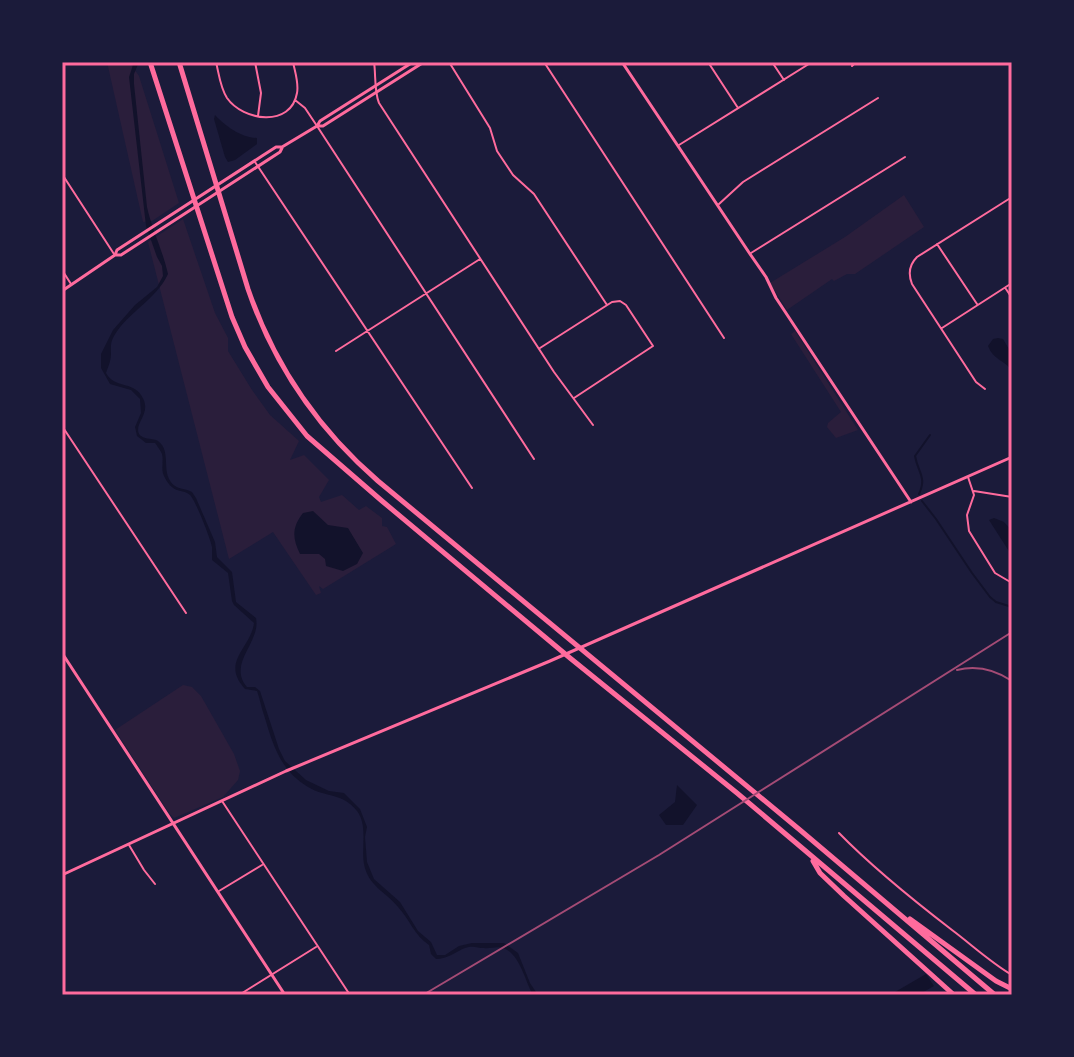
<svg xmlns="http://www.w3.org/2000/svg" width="1074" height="1057" font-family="Jost,sans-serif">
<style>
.green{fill:#2a1e3b}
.water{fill:#12122b}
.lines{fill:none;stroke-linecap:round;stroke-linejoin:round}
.stream{stroke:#12122b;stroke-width:2}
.minor{stroke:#ff6b9d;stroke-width:2}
.secondary{stroke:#ff6b9d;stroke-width:3}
.motorway{stroke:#ff6b9d;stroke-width:5}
.rail{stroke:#a44b75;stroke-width:2}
.neatline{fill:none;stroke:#ff6b9d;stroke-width:3}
</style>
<rect width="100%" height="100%" fill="#1b1b3a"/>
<!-- green -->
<path class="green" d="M107 62H129L139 76 179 203 152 221 143 222Z
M904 195 924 227 855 274H847L834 281 832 279 787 310 770 283 845 237Z
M183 219 215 313 228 338V351L252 390 270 415 299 441 290 460 304 455 329 480 319 497 321 502 342 495 359 510 366 506 382 518V526L387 527 396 544 323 589 319 586 321 593 316 595 273 532 229 559 148 242Z
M795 331 858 430 836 438 827 427 828 423 841 412 791 334Z
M183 685 192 687 201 696 234 754 240 771 238 780 223 797 174 818 169 813 115 730Z"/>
<!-- water -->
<path class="water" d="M134 62H139L134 74V84L147 207C152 230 163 251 168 274 156 300 128 312 114 336 110 343 111 347 111 354 111 361 108 367 106 373 115 389 132 381 141 395 152 411 138 419 138 430 139 441 152 437 158 441 173 452 159 474 175 486 179 489 187 489 192 492L196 498 215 542 217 557 232 572 236 602 256 618C261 643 227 663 247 687H255L260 691 279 749 285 761 306 780 329 791 344 793 360 809 367 827 365 837 367 862 374 879 400 902 418 931 431 942 437 955H445L459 946 472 943H504L518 953 530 983 538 995H533C525 981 520 954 503 948 497 946 490 949 484 948 477 948 473 945 465 948 455 952 448 959 436 959L431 954 429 945C414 935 410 920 398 907 386 892 368 886 364 864 361 848 368 825 357 811 342 792 326 798 308 787 280 770 273 745 264 715 261 707 260 699 257 691L245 689C220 662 251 648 254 623L234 605 232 601 228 573 212 560C212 556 212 552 212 547 211 540 195 499 190 495 182 488 174 495 165 478 160 470 164 462 162 454 162 453 156 444 155 443H146L137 436 135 427 141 413 140 399 131 390 110 384 101 368V354L113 330 135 305 157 287 163 276 162 266 157 257 146 226 129 77Z
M215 115C225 126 242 138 257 138V144L235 160 228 162 225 157 214 119Z
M998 338 1003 339 1012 354V371C1004 359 994 361 988 346L993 339Z
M313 511 328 525 348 528 363 553 357 564 343 571 326 566 325 559 319 554H300C292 538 292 527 303 513Z
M994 518 1004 522 1012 531V556L989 520Z
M677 785 697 805 683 825H666L659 815 675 802Z
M926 974 934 986 918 995H896L895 992Z"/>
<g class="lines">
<!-- stream -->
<path class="stream" d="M919 494C927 477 918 473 915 456L930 435
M922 501 936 519 972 573 990 597 996 602 1012 607"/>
<!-- minor -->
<path class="minor" d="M216 62C219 74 220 87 227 98 243 121 291 128 297 93 299 83 295 72 293 62
M255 62 261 93 258 116
M374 62C376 75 374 91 379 103L554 372 593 425
M449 62 490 128 497 151 513 175 534 194 607 305
M544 62 724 338
M708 62 738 108
M772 62 784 80
M951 64 954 62
M852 66 856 62
M295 100 305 108 317 126 534 459
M679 145 812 62
M255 162 472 488
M62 174 114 254
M719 204 743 182 878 98
M937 244 977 304
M751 253 905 157
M62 270 71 284
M1006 289 1012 298
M942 328 1012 283
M540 348 612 302 620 301 626 305 653 346 574 398
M336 351 480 259
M985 389 976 382 912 284C908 274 909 265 917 257L1012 197
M62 426 186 613
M968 477 974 495 967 515 969 531 995 573 1012 583
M974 491 1012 497
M222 801 350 995
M839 833C873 868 913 900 952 930 972 945 990 962 1012 975
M129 845 144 870 155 884
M219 891 262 865
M239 995 316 947"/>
<!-- secondary -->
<path class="secondary" d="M622 62 750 254 766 277 776 298 911 502
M317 126H323L424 62
M115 255H121L280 152 282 148
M62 291 115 255 117 250 262 156 276 147H282L317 126 320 121 413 62
M62 653 285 995
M62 875 286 771 550 661 1012 457"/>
<!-- motorway -->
<path class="motorway" d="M150 62 232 317 245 347 268 387 307 436 382 501 570 658 737 793 976 995
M179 62 248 289C274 365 318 429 378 481L800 830 995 995
M813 861 820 873 844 896 954 995
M910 919 996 981 1012 989"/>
<!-- rail -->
<path class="rail" d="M957 670C977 665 994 669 1012 681
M423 995 659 855 1012 632"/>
</g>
<!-- border -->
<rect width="1074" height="1057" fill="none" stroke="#1b1b3a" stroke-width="128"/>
<rect x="64" y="64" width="946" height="929" class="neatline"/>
</svg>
